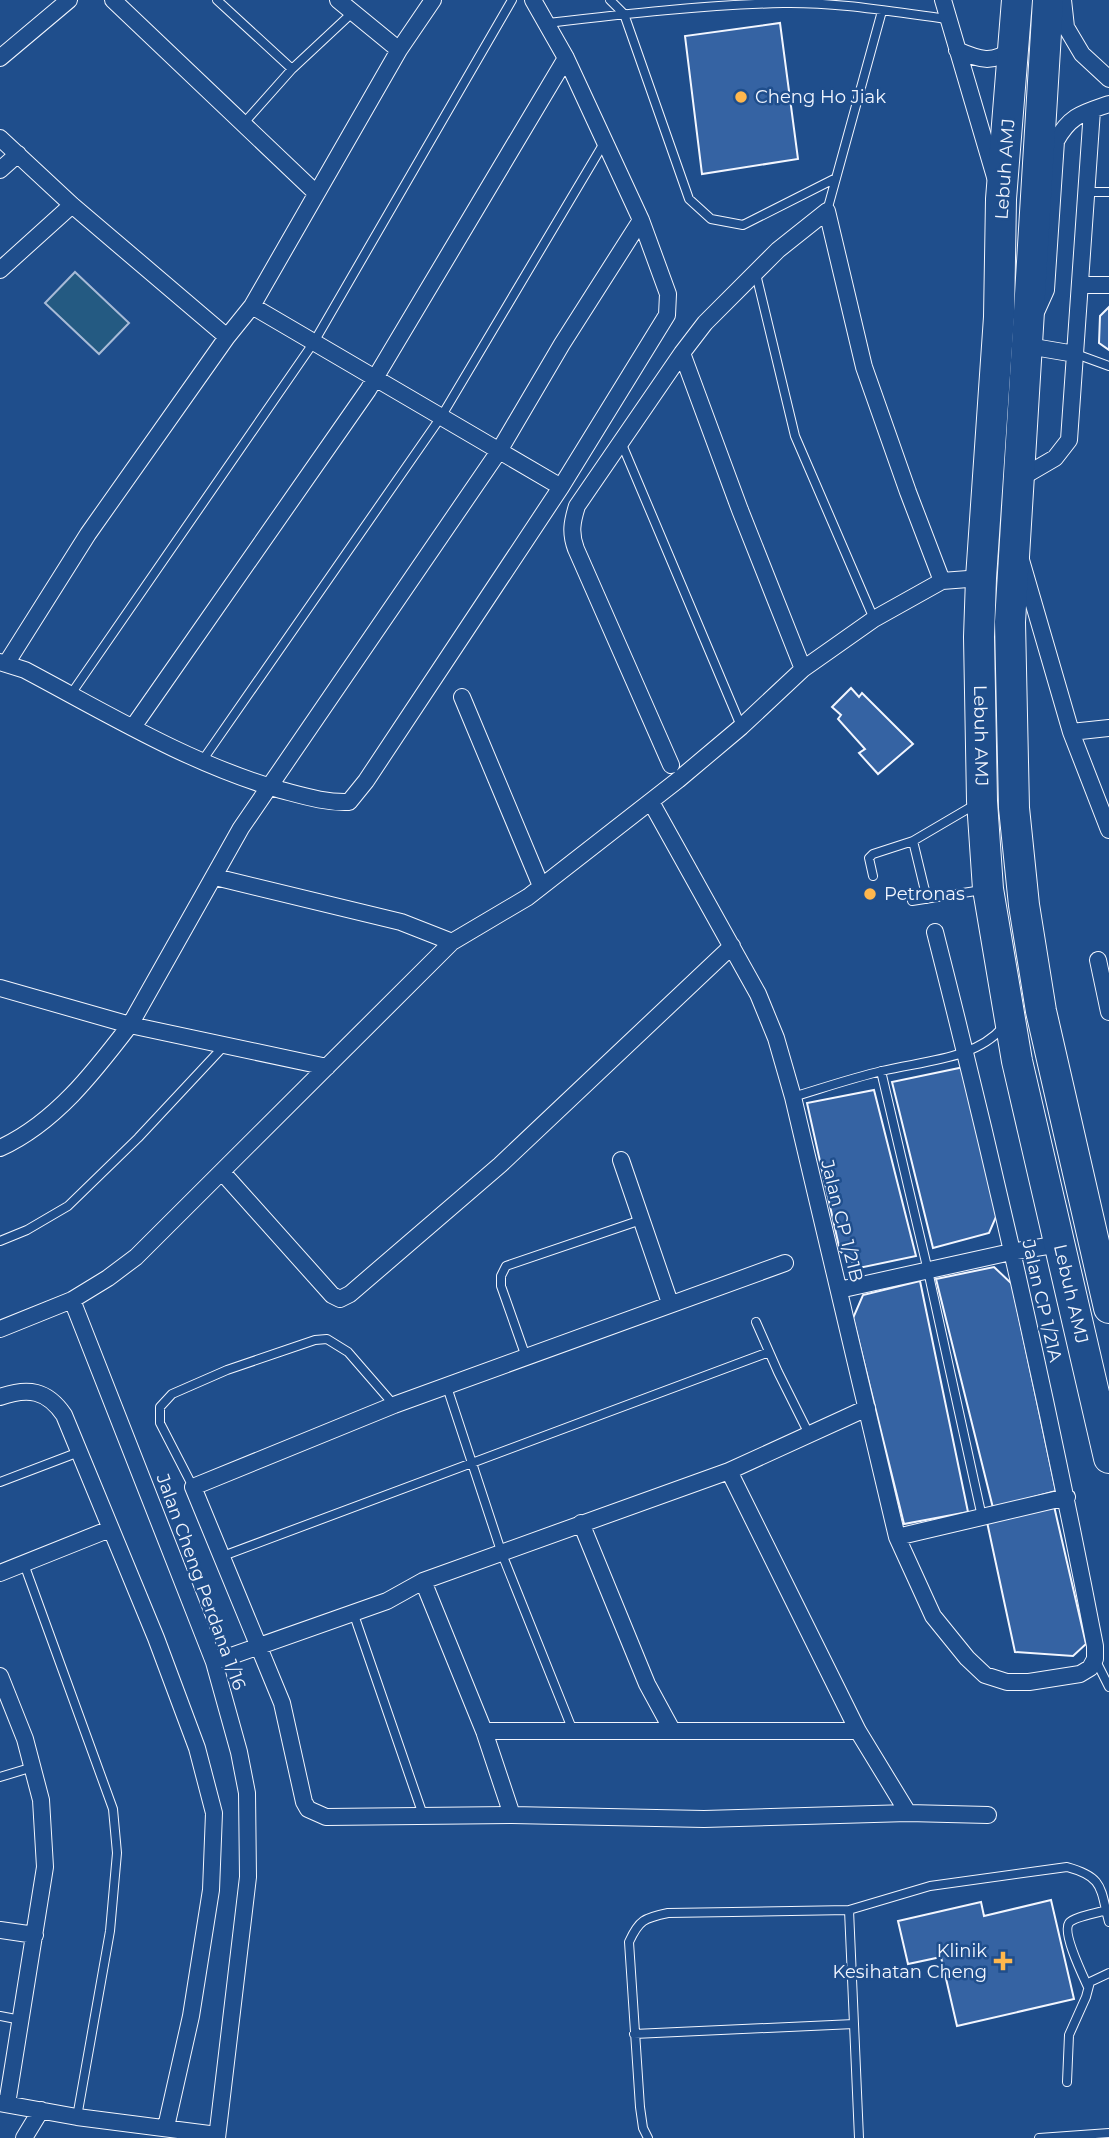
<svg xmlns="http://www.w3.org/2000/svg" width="1109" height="2138" font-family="Montserrat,sans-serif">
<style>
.green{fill:#245a82;stroke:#a8bbd7;stroke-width:2}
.building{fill:#3563a3;stroke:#f2f6ff;stroke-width:2}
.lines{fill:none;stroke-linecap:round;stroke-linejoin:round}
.lane-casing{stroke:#f2f6ff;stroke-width:10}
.street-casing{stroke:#f2f6ff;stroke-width:18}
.highway-casing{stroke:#f2f6ff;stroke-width:32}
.lane{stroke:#1f4e8c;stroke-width:8}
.street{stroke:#1f4e8c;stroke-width:16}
.highway{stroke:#1f4e8c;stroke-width:30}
.poi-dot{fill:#ffb74d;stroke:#1f4e8c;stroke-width:2.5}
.labels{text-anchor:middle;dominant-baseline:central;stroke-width:5;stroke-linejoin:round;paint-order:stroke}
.poi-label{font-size:18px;fill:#f2f6ff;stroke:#1f4e8c;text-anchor:start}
.street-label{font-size:18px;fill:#f2f6ff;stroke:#1f4e8c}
</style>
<rect width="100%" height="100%" fill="#1f4e8c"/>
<!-- green -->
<path class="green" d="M75 272 129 323 99 354 45 303Z"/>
<!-- building -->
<path class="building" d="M780 23 798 159 702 174 685 36Z
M1109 307V350L1099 343 1100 316Z
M851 688 859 697 862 693 913 744 878 774 859 753 865 749 838 719 841 715 832 707Z
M964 1067 999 1210 989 1233 933 1248 892 1082Z
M874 1090 916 1256 859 1268 840 1251 807 1103Z
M994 1267 1012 1284 1056 1491 993 1508 936 1279Z
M920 1281 968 1512 904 1524 853 1318 863 1295Z
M1054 1506 1086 1644 1073 1656 1015 1652 987 1522Z
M1051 1900 1074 1999 957 2026 941 1957 908 1964 898 1921 981 1902 984 1916Z"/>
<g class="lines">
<defs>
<path id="lane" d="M217 0 292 69
M610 0 624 14 689 199 711 219 743 225 836 178
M548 23C625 14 704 5 783 3 838 2 893 12 948 19
M243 124 292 69 352 13
M1086 192H1109
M827 211 882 11
M756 274 795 436 874 619
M1076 354 1109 366
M621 442 741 726
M71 694 314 342 512 0
M202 761 441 417 604 143
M913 841 927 899
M873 876 869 858 873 854 913 841 976 804
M912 901 982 890
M881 1071 928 1271 982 1517
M793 1097C823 1088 852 1078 882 1071 922 1061 975 1060 1003 1027
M0 1241 27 1230 68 1206 138 1138 224 1046
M756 1322 778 1372 809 1434
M526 1357 501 1286V1276L506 1266 641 1220
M447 1387 502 1554 573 1731
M0 1482 79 1452
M193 1487 160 1423V1407L172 1394 227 1370 315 1340 327 1339 348 1352 394 1405
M223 1556 769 1352
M24 1564 113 1809 117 1853 110 1931 77 2117
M353 1612 423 1815
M1095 1659 1109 1687
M0 1777 33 1767
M849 1910 859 2138
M1088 1987C1083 1976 1062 1933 1069 1923 1073 1917 1098 1913 1106 1910
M0 2016 21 2020
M634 2034 854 2024
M1067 2082 1069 2035 1086 1997 1090 1982 1109 1973
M648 2138 643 2128 640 2107 629 1942C639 1920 644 1918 668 1913L849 1910 930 1886 1067 1867C1104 1877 1100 1888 1109 1922
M1039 2138 1109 2133"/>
<path id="street" d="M113 0 316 193
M338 0 399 50
M943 0 995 177
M1063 0 1066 27 1082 54 1109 79
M957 50C980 60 992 64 1013 49
M0 58 69 0
M0 138 72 205 227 337
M0 170 18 154
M0 270 72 205
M1080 285H1109
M252 306 561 487
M1037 310 1046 290 1056 141C1070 115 1083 113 1109 104
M1028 346 1075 354
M682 353 740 510 803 669
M1019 479 1055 458 1069 440 1092 110
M1021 560 1071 732 1109 830
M0 662 25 670C108 714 190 764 281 790 304 796 326 803 349 802L366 781 561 487 667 315 668 294 641 220 566 58 533 0
M6 664 88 534 227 337 252 306 399 50 433 0
M462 697 541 886
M133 727 368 390 566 58
M1071 732 1109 728
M671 765 576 549C570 533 572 522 577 506L682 353 705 323 778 250 827 211 864 367 908 492 942 581
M651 802 758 994 776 1038 793 1097 897 1537 933 1616 967 1658 985 1675 1007 1682H1029L1080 1674 1090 1668 1095 1659V1646C1049 1407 995 1168 935 932
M215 877 401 922 452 942
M1098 960 1109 1012
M0 988 130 1025 327 1067
M0 1148C55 1123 94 1072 130 1025L241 828 499 451 562 344 641 220
M621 1160 670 1303
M222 1172 332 1295 340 1299 350 1294 500 1165 732 946
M785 1263 394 1405 193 1487 282 1703 304 1802 308 1809 326 1817 512 1815 704 1819 908 1813 988 1815
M839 1290 1011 1252 1060 1244
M72 1300 214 1662 239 1752 247 1793 248 1877 217 2138
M0 1329 72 1300 108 1278 136 1257 452 942 528 897 678 780 741 727 803 669 874 619 942 581 981 578
M0 1397C28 1387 47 1390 64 1415L156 1638 197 1748 214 1813 211 1890 191 2016 166 2127
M729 1471 858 1731 908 1813
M581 1523 647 1684 672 1730
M897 1537 1067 1497
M0 1573 110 1529
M423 1581 484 1731 512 1815
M214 1662 387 1601 423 1581 729 1471 867 1408
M0 1676 25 1739 41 1800 45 1867 7 2104
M484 1731H858
M0 1930 35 1935
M0 2103 77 2117 217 2135
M24 2138 41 2110"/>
<g id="highway">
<path id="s1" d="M1017 0 1001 199 999 317 981 578 979 637 982 801 988 889 1017 1061 1109 1458"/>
<path d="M1048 0 1010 622 1014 808 1024 905 1041 1011 1109 1308"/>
</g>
</defs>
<!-- lane casing -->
<use href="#lane" class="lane-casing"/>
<!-- street casing -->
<use href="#street" class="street-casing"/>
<!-- highway casing -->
<use href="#highway" class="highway-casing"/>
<!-- lane -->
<use href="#lane" class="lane"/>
<!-- street -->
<use href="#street" class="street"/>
<!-- highway -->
<use href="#highway" class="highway"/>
</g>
<!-- markers -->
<g class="poi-dot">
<circle cx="741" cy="97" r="7"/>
<circle cx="870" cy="894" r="7"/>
<path d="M999.5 1950.5h7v7h7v7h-7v7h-7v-7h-7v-7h7z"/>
</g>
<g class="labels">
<!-- poi labels -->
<g class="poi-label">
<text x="755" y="97">Cheng Ho Jiak</text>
<text x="884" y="894">Petronas</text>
<text x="987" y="1951" text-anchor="end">Klinik<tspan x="987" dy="21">Kesihatan Cheng</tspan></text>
</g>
<!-- street labels -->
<g class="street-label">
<text transform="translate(1005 169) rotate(-86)">Lebuh AMJ</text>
<text stroke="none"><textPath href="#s1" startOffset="737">Lebuh AMJ</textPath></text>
<text transform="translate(842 1221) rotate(76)">Jalan CP 1/21B</text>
<text stroke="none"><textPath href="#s1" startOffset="1304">Lebuh AMJ</textPath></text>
<text transform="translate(1042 1301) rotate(77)">Jalan CP 1/21A</text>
<text transform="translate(201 1582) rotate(70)">Jalan Cheng Perdana 1/16</text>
</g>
</g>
</svg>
